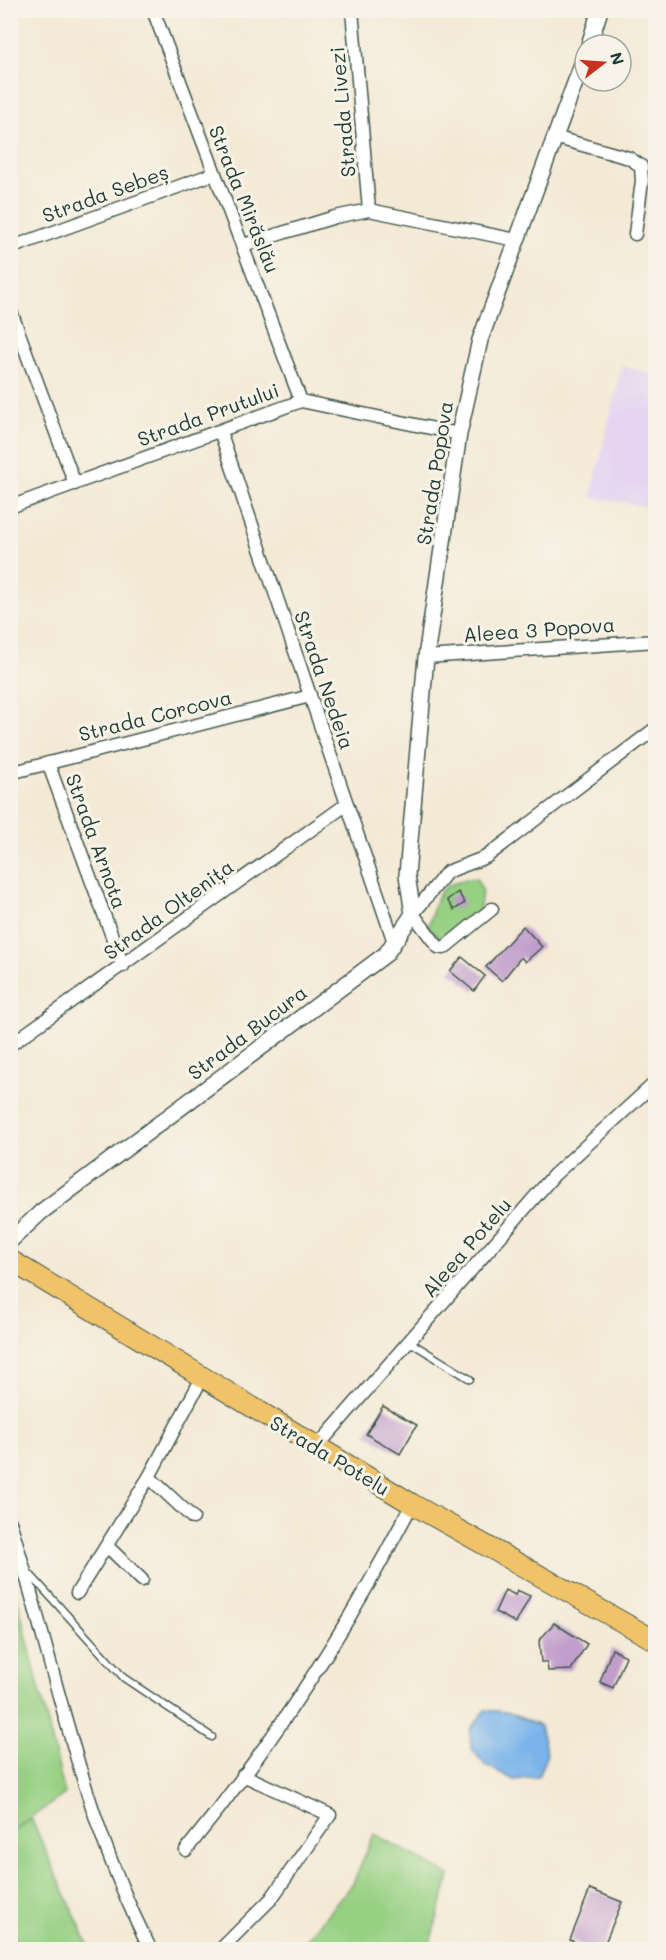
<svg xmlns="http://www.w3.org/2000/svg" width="666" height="1960" font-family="Mali,sans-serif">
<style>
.built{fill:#e5d3f1}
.green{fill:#97d083;stroke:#5b865c;stroke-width:1.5}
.water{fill:#78b3ea;stroke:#4c788f;stroke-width:1.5}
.building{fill:#c19dcc}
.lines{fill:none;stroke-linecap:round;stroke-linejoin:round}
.service-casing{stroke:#3f574c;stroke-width:9}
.minor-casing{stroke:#3f574c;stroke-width:15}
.tertiary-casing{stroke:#3f574c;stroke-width:18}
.primary-casing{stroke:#3f574c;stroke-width:22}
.service{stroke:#fff;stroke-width:6}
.minor{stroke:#fff;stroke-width:12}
.tertiary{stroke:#fff;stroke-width:15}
.primary{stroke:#f0c369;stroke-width:20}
.labels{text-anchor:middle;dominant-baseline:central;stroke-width:6;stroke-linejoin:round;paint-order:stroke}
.street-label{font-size:20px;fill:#1f3d34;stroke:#f7f3e8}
</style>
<rect width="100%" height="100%" fill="#f7f3e8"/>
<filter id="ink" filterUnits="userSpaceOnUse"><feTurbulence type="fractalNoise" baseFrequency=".0167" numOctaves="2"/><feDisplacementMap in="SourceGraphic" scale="12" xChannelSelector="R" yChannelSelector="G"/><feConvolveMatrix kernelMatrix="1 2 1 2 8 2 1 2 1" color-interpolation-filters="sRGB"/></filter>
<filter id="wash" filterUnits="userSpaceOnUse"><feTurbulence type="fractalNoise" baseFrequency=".008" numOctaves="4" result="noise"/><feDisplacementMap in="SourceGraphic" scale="24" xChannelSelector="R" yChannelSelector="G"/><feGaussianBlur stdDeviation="1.35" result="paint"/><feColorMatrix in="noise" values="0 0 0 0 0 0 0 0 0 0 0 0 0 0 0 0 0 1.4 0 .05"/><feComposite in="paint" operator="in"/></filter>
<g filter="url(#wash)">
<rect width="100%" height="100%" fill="#f4e9d5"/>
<!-- built -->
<path class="built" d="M622 366 655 375V508L591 497Z"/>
<!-- green -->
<path class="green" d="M476 878 482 890 479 914 441 941 428 926C440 889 436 885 476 878Z
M11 1573 65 1794 11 1831H10Z
M31 1818 90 1949H11V1833Z
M374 1834 450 1875 428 1949H299L353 1883Z"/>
<!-- water -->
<path class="water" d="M485 1710 507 1712 540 1726 547 1754 538 1777 514 1780 485 1765 471 1748 470 1730Z"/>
<g id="blocks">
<!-- building -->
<path class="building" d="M458 892 465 903 454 910 447 900Z
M523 926 542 947 525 962 521 957 502 981 486 967Z
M462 957 485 976 474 991 450 971Z
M383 1406 417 1425 400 1454 366 1434Z
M505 1590 515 1595 517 1590 530 1596 516 1623 495 1612Z
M554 1623 587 1644 571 1670 548 1671 547 1662H541L539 1641Z
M612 1649 626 1656 613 1688 600 1682Z
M590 1889 622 1902 602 1950H593L570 1940Z"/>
</g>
</g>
<g filter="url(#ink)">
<use href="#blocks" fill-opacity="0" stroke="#3f574c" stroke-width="1.5"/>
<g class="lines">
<defs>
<path id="service" d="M410 1342 470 1379
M28 1572 124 1678 212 1737"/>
<path id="minor" d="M153 10 301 401
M352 10 369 210
M554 137 629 158 641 166 642 181 635 234
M243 245 335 217 369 210 516 240
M10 248 213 174
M10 309 75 484
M220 431 394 942
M10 507 301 401 459 434
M426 657 656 641
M48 763 123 966
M10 773 310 696
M492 909 444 948 438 947 413 914 447 872 486 857 656 728
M10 1045 347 804
M316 1448 554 1175 656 1082
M149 1477 193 1518
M10 1522C55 1665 81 1815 151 1950
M107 1546 142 1580
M77 1593 149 1477 202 1378
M186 1850C273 1744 349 1626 412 1504
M220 1950 271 1899 330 1815 243 1775"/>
<path id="tertiary" d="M589 45 600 10
M10 1241 41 1212 386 954 413 914 407 875 426 657 459 434 480 340 585 56"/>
<path id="primary" d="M10 1260 412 1504 656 1641"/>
</defs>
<!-- service casing -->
<use href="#service" class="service-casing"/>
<!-- minor casing -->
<use href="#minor" class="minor-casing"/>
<!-- tertiary casing -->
<use href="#tertiary" class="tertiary-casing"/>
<!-- primary casing -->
<use href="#primary" class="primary-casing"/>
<!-- service -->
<use href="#service" class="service"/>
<!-- minor -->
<use href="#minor" class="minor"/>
<!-- tertiary -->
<use href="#tertiary" class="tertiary"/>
<!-- primary -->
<use href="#primary" class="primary"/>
</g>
</g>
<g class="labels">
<!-- street labels -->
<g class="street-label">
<text transform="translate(342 112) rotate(-95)">Strada Livezi</text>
<text transform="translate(105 193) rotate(-20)">Strada Sebeș</text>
<text transform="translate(245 199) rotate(68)">Strada Mirăslău</text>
<text transform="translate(208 414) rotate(-20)">Strada Prutului</text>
<text transform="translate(434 473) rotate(-81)">Strada Popova</text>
<text transform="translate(539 629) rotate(-4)">Aleea 3 Popova</text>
<text transform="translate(325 680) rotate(71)">Strada Nedeia</text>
<text transform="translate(155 715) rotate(-14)">Strada Corcova</text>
<text transform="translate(97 841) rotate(70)">Strada Arnota</text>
<text transform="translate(168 909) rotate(-36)">Strada Oltenița</text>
<text transform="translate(247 1032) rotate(-37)">Strada Bucura</text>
<text transform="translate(466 1247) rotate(-49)">Aleea Potelu</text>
<text transform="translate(330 1455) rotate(31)">Strada Potelu</text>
</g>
</g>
<!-- margin -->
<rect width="666" height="1960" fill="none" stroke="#f7f3e8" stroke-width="36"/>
<!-- north arrow -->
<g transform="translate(603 63) rotate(73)"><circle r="28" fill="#f7f3e8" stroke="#a1aaa0" stroke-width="1.5"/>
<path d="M0-4.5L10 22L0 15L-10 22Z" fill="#c8321e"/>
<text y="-9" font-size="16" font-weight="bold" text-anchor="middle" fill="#1f3d34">N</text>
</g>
</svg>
